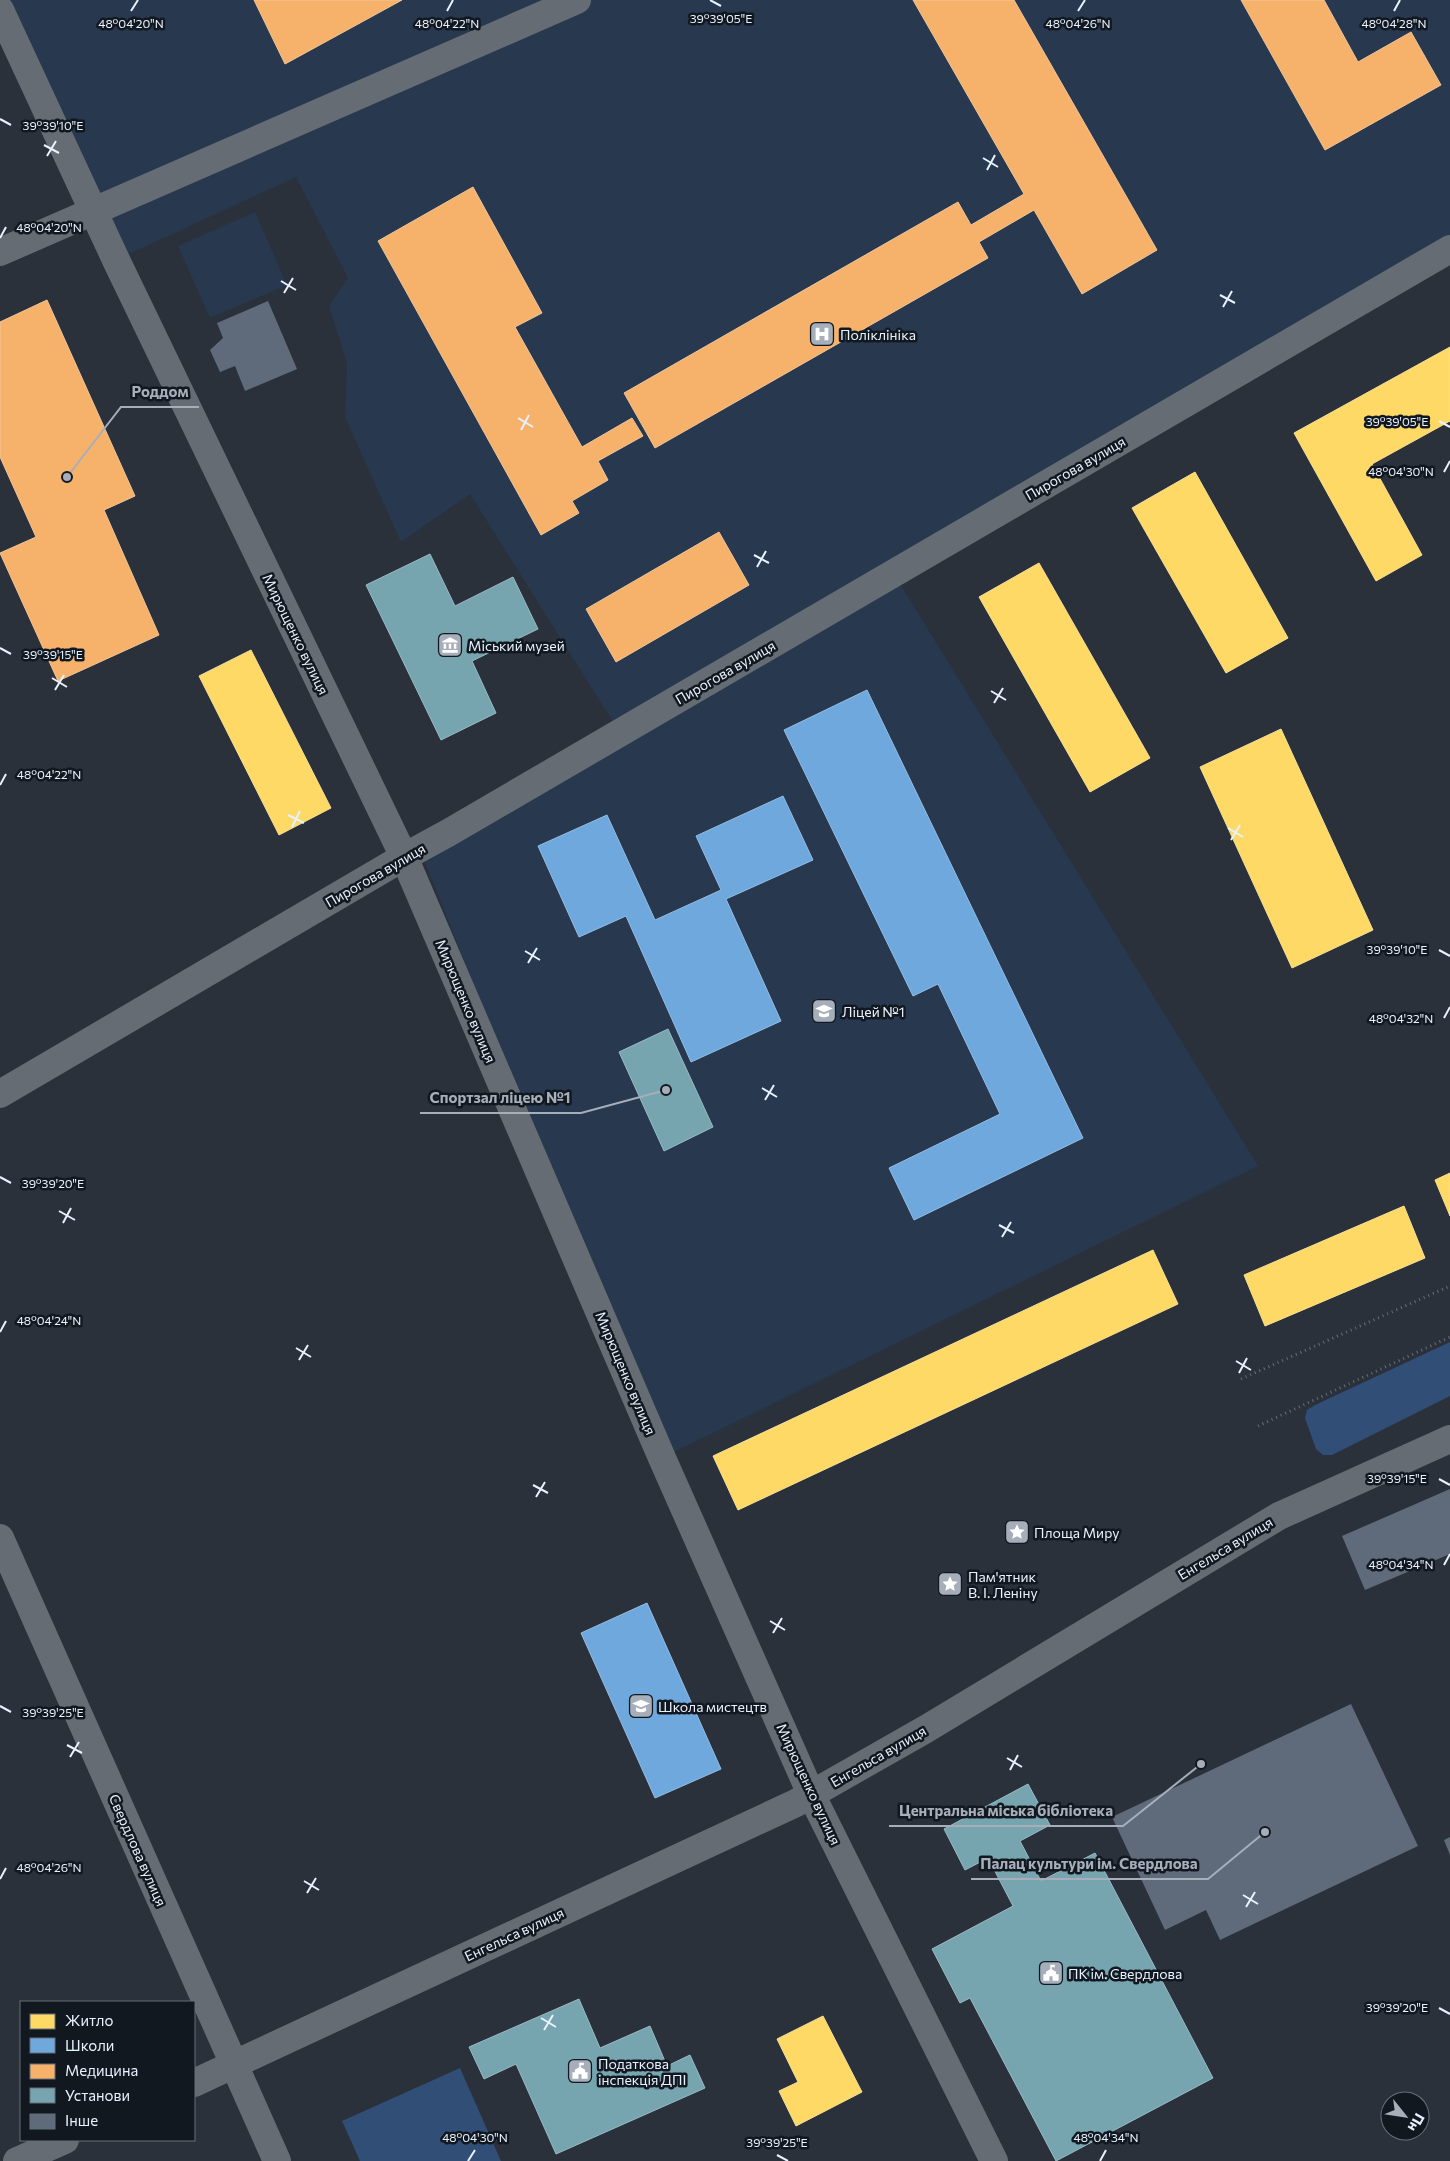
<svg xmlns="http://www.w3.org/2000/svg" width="1450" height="2161" font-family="Commissioner,sans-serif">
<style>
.built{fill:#27384f}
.green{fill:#314e77}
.homes{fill:#ffd966;stroke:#f8e094}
.schools{fill:#6fa8dc;stroke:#93bee6}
.health{fill:#f6b26b;stroke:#f2c597}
.public{fill:#76a5af;stroke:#98bcc7}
.building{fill:#5f6b7b}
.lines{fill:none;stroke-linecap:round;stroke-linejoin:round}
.path{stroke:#686d76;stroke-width:3;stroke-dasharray:1 4;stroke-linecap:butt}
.street{stroke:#666c73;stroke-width:28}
.secondary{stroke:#666c73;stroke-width:28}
.ticks{fill:none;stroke:#e8f2fe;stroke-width:2}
.labels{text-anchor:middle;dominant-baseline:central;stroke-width:5;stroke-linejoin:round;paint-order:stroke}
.poi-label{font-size:14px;fill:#e8f2fe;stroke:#111820;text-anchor:start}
.street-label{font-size:14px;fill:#e8f2fe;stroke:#111820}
.ticks-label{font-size:12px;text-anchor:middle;fill:#e8f2fe;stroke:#111820;stroke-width:5;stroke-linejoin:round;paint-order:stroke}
.leader{fill:none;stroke:#a6aeba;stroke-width:2}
.callout-dot{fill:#a6aeba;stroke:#111820;stroke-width:2}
.callout-label{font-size:15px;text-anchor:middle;font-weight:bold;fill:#a6aeba;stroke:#111820;stroke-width:5;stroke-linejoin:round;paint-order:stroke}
</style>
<rect width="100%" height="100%" fill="#2a313b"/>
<!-- built -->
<path class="built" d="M0 0H1450V251L894 574 1258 1166 662 1458 423 857 620 733 470 494 401 542 345 417 347 364 329 306 348 278 296 177 116 260Z
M255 212 287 285 210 318 178 246Z"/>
<!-- green -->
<path class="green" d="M1450 1342V1396L1332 1455H1323L1316 1449 1305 1418 1307 1410 1315 1405Z
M460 2068 501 2161H360L342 2121Z"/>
<!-- homes -->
<path class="homes" d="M1450 347V421L1372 464 1422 555 1376 581 1294 433Z
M1195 472 1288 638 1226 673 1132 508Z
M1039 563 1150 758 1090 792 979 597Z
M251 650 331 808 279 835 199 676Z
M1281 729 1373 930 1292 968 1200 767Z
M1450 1173V1216L1435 1180Z
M1404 1206 1425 1258 1265 1326 1244 1275Z
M1153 1250 1178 1304 738 1510 713 1456Z
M823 2016 862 2092 796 2126 779 2091 798 2082 777 2039Z"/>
<!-- schools -->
<path class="schools" d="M867 690 1083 1138 914 1220 889 1168 1000 1114 938 984 913 996 784 730Z
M783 796 813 860 726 899 781 1021 691 1062 626 916 579 937 538 846 607 815 655 920 721 890 696 836Z
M647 1603 721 1769 655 1798 581 1633Z"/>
<!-- health -->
<path class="health" d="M254 0H402L285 64Z
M913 0H1014L1157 250 1082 294 1034 210 979 242 988 258 655 448 624 393 958 202 971 225 1024 194Z
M1241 0H1324L1358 62 1411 32 1441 85 1325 150Z
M473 187 542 313 515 327 582 447 632 418 643 436 598 461 608 480 572 501 579 513 541 535 378 241Z
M47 300 135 496 104 510 159 635 58 681 0 553 36 537 0 457V322Z
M719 532 749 585 616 662 586 609Z"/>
<!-- public -->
<path class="public" d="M430 554 455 606 513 577 538 629 472 661 496 713 441 740 366 585Z
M668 1029 713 1127 664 1151 619 1052Z
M1028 1784 1050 1825 1020 1841 1041 1881 1095 1853 1213 2078 1056 2161 970 1998 960 2003 932 1949 1013 1906 988 1858 965 1870 944 1829Z
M579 1999 600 2048 650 2026 667 2066 690 2055 705 2088 556 2154 516 2064 484 2079 469 2047Z"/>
<!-- building -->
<path class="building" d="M268 301 297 369 245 391 235 366 220 372 210 350 223 338 217 323Z
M1450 1489V1554L1365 1590 1342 1536Z
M1351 1704 1418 1846 1220 1940 1206 1910 1165 1930 1112 1817Z
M1450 1837V1855L1444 1840Z"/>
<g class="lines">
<!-- path -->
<path class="path" d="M1241 1379 1450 1286
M1258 1426 1450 1337"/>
<!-- street -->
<path class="street" d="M0 252 577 0
M404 857 662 1458 811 1794 994 2161"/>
<!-- secondary -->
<path class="secondary" d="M0 10 116 260 404 857
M0 1094 404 857 448 833 1450 249
M0 1538 277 2161
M194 2083 796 1803 926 1729 1279 1516 1450 1439
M17 2161 65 2140"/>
</g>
<!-- ticks -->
<path class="ticks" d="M710 0 721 6M131 11 138 0M447 11 453 0M1078 11 1085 0M1394 11 1400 0M0 119 11 125M44 145 59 153M47 156 56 141M983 158 998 167M987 170 995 155M0 238 6 227M281 281 296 290M284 293 293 278M1220 295 1235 303M1223 307 1232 291M518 418 533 427M1439 421 1450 427M521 430 529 415M1444 472 1450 461M754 555 769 563M757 567 766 551M0 648 11 654M52 678 67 687M55 690 64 675M991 691 1006 700M994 703 1003 688M0 785 6 774M288 815 304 823M292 827 300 811M1228 828 1243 837M1231 840 1240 825M1439 950 1450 956M525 951 540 960M528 963 537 948M1444 1018 1450 1007M762 1088 777 1097M765 1100 774 1085M0 1177 11 1183M59 1211 75 1220M63 1223 71 1208M999 1225 1014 1233M1002 1237 1011 1222M0 1332 6 1321M296 1348 311 1357M299 1360 308 1345M1236 1361 1251 1370M1239 1373 1247 1358M1439 1479 1450 1485M533 1485 548 1493M536 1497 545 1482M1444 1565 1450 1554M770 1621 785 1630M773 1633 782 1618M0 1706 11 1712M67 1745 82 1753M70 1757 79 1742M1007 1758 1022 1767M1010 1770 1018 1755M0 1879 6 1868M304 1881 319 1890M307 1893 316 1878M1243 1895 1258 1904M1246 1907 1255 1892M1439 2008 1450 2014M541 2018 556 2027M544 2030 553 2015M777 2155 788 2161M468 2161 475 2150M1100 2161 1106 2150"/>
<!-- icons -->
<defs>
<symbol id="hospital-square" viewBox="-11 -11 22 22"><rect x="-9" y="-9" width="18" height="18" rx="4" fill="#a6aeba" stroke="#111820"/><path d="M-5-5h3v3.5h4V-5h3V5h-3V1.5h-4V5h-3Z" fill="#fff"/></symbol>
<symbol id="museum-square" viewBox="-11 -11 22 22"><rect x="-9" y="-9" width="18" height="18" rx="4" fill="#a6aeba" stroke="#111820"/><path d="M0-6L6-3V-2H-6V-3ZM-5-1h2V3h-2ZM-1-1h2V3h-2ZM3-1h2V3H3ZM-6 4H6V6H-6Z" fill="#fff"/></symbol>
<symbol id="university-square" viewBox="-11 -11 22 22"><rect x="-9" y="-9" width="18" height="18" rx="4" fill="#a6aeba" stroke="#111820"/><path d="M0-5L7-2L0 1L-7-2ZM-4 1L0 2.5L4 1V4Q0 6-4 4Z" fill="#fff"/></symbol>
<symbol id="sight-square" viewBox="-11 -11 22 22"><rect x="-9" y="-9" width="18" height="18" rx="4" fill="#a6aeba" stroke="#111820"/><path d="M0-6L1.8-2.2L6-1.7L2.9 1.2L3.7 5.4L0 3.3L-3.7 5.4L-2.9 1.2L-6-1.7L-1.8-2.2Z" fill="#fff"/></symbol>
<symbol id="school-square" viewBox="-11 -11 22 22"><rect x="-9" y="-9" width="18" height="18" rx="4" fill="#a6aeba" stroke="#111820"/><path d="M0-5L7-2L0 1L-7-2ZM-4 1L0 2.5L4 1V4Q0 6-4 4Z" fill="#fff"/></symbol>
<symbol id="civic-square" viewBox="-11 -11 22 22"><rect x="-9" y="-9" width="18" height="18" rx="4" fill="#a6aeba" stroke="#111820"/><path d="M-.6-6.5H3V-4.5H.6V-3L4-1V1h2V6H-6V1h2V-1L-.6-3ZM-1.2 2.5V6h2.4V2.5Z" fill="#fff"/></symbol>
</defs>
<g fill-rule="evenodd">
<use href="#hospital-square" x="808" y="320" width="28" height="28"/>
<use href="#museum-square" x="436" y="631" width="28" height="28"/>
<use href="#university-square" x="810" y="997" width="28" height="28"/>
<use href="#sight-square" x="1003" y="1518" width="28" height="28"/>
<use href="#sight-square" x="936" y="1570" width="28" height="28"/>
<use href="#school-square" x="627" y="1692" width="28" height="28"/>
<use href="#civic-square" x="1037" y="1959" width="28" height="28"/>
<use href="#civic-square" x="566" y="2057" width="28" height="28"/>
</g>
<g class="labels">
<!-- poi labels -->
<g class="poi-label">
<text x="840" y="334">Поліклініка</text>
<text x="468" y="645">Міський музей</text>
<text x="842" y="1011">Ліцей №1</text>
<text x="1034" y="1532">Площа Миру</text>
<text x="968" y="1576">Пам'ятник<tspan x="968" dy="16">В. І. Леніну</tspan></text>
<text x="658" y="1706">Школа мистецтв</text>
<text x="1068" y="1973">ПК ім. Свердлова</text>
<text x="598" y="2063">Податкова<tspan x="598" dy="16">інспекція ДПІ</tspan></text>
</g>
<!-- street labels -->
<g class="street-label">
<text transform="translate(1075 468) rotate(-30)">Пирогова вулиця</text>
<text transform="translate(296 634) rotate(64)">Мирющенко вулиця</text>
<text transform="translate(725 672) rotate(-30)">Пирогова вулиця</text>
<text transform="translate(375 875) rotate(-30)">Пирогова вулиця</text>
<text transform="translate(466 1001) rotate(67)">Мирющенко вулиця</text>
<text transform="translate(626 1373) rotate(67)">Мирющенко вулиця</text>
<text transform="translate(1225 1548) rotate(-31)">Енгельса вулиця</text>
<text transform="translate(878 1756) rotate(-30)">Енгельса вулиця</text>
<text transform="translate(809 1784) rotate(65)">Мирющенко вулиця</text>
<text transform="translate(138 1850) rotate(66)">Свердлова вулиця</text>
<text transform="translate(514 1934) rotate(-25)">Енгельса вулиця</text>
</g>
</g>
<g class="ticks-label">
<text x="721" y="23">39°39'05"E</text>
<text x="131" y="28">48°04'20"N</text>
<text x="447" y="28">48°04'22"N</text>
<text x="1078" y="28">48°04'26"N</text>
<text x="1394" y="28">48°04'28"N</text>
<text x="53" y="130">39°39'10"E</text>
<text x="49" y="232">48°04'20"N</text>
<text x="1397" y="426">39°39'05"E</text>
<text x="1401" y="476">48°04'30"N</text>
<text x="53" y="659">39°39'15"E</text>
<text x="49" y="779">48°04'22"N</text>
<text x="1397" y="954">39°39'10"E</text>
<text x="1401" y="1023">48°04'32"N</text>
<text x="53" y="1188">39°39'20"E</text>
<text x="49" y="1325">48°04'24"N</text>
<text x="1397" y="1483">39°39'15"E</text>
<text x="1401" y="1569">48°04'34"N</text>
<text x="53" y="1717">39°39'25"E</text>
<text x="49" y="1872">48°04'26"N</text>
<text x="1397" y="2012">39°39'20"E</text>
<text x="475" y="2142">48°04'30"N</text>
<text x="1106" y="2142">48°04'34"N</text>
<text x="777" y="2147">39°39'25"E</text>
</g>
<!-- callouts -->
<path class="leader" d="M67 477L121 407H199M666 1090L581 1113H420M1201 1764L1123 1826H889M1265 1832L1208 1879H971"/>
<g class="callout-dot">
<circle cx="67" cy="477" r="5"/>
<circle cx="666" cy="1090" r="5"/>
<circle cx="1201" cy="1764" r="5"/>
<circle cx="1265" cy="1832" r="5"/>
</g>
<g class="callout-label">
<text x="160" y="397">Роддом</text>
<text x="500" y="1103">Спортзал ліцею №1</text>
<text x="1006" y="1816">Центральна міська бібліотека</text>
<text x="1089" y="1869">Палац культури ім. Свердлова</text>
</g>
<!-- legend -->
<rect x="20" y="2001" width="175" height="140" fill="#111820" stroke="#676f79"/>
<rect x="30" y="2014" width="25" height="15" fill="#ffd966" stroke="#676f79"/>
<text x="65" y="2026" font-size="15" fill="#e8f2fe">Житло</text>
<rect x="30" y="2038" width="25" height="15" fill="#6fa8dc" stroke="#676f79"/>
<text x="65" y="2051" font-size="15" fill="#e8f2fe">Школи</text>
<rect x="30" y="2064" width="25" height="15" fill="#f6b26b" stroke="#676f79"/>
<text x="65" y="2076" font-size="15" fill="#e8f2fe">Медицина</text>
<rect x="30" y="2088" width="25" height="15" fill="#76a5af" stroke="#676f79"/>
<text x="65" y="2101" font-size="15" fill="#e8f2fe">Установи</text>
<rect x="30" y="2114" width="25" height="15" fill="#5f6b7b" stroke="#676f79"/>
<text x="65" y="2126" font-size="15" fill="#e8f2fe">Інше</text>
<!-- north arrow -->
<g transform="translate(1405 2116) rotate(120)"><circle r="24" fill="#111820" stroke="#676f79"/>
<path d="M0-4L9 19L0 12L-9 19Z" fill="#a6aeba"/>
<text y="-8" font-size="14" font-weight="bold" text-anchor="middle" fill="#e8f2fe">Пн</text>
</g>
</svg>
